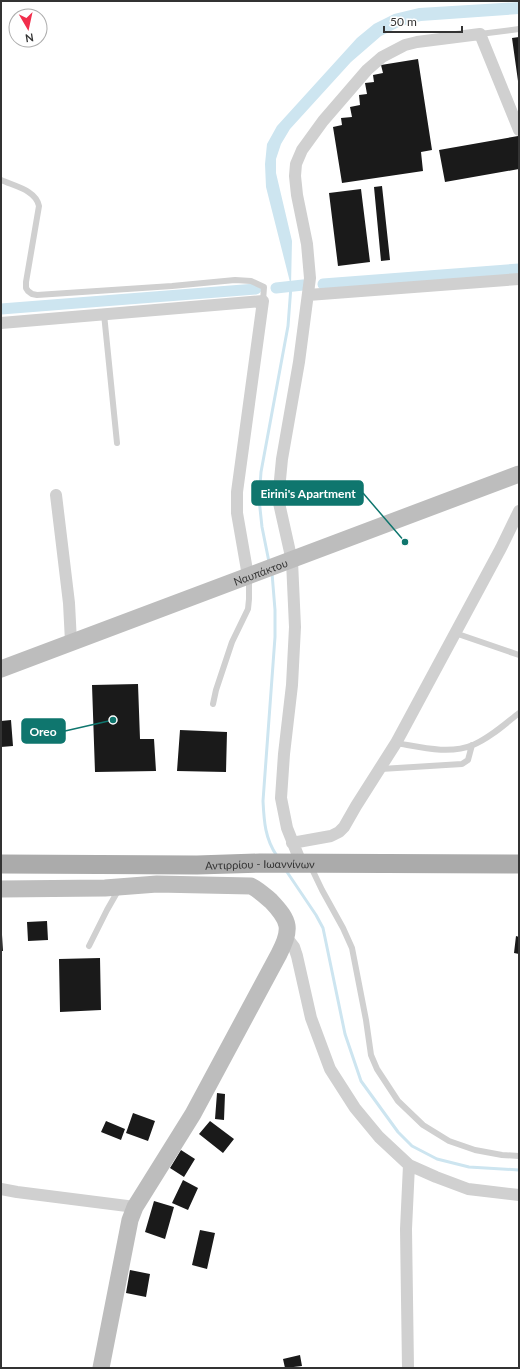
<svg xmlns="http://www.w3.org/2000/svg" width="520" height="1369" font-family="Lato,sans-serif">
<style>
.water{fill:#cde5f0}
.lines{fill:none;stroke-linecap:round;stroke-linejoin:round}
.stream{stroke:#cde5f0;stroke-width:3}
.canal{stroke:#cde5f0;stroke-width:11}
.building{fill:#1a1a1a}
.lane{stroke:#d0d0d0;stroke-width:6}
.street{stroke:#d0d0d0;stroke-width:12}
.secondary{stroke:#bdbdbd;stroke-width:17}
.primary{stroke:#ababab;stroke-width:19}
.labels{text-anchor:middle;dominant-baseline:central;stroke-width:4;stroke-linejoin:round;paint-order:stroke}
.street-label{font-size:11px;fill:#333;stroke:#fff}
.leader{fill:none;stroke:#0f766e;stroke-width:1.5}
.callout-dot{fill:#0f766e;stroke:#fff;stroke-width:1.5}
.callout{fill:#0f766e;stroke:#0f766e;stroke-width:1.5}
.callout-label{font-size:12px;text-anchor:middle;font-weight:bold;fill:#fff}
</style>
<rect width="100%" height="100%" fill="#fff"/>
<!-- water -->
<path class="water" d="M519 2V14L421 21 401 26 381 36 351 62 290 129 281 144 276 159V173L292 241 291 286 266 187 265 164 267 144 277 126 357 38 374 24 394 14 419 8Z"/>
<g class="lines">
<!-- stream -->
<path class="stream" d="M269 562 262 527 259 499 261 472 288 326 291 286
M272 573 275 610V637L263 801C264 821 265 839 277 856
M285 869 316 915 323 928 345 1034 361 1081 398 1132 412 1146 437 1159 469 1167 519 1170"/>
<!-- canal -->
<path class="canal" d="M323 284 519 269
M276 288 303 285
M1 309 256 289"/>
</g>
<!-- building -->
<path class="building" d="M519 37V81H518L512 38Z
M418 59 432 150 421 152 423 171 342 183 333 127 342 125 341 118 352 117 350 107 360 105 359 95 367 94 365 83 374 82 373 75 383 73 381 65Z
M518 136 519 169 445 182 439 150Z
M382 186 390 260 381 261 374 187Z
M361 189 370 262 338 266 329 193Z
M138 684 140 739H154L156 771 95 772 92 685Z
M11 720 13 746 1 747V721Z
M180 730 227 732 226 772 177 771Z
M47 921 48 940 28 941 27 922Z
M1 935H2L3 951H1Z
M516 936 519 937V954L514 953Z
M100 958 101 1010 60 1012 59 959Z
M217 1093 225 1094 224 1120 215 1119Z
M133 1113 155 1121 148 1141 126 1133Z
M106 1121 125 1129 121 1140 101 1132Z
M210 1121 234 1139 223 1153 199 1134Z
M181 1150 195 1159 184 1177 170 1168Z
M183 1180 198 1188 188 1210 172 1203Z
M154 1201 174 1207 165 1239 145 1232Z
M200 1230 215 1233 207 1269 192 1265Z
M130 1270 150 1274 146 1297 126 1293Z
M300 1355 302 1366 285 1368 283 1359Z"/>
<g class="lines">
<!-- lane -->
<path class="lane" d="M480 34 519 29
M1 180C14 186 36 190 39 206L26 282V288L28 291 32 294 37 295 172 286 235 280 251 281 264 287 263 301
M104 314 117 443
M455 633 519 655
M213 704 216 690 232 642 248 609 249 599V578
M396 743C420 747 449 755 473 745 490 738 505 724 519 713
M381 769 462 764 468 760 472 745
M311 867 322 890 343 928 352 948 366 1020 371 1055 377 1069 398 1101 423 1125 449 1141 475 1150 502 1155 519 1156
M89 946 107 910 119 889"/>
<!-- street -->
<path class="street" d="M308 295 519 279
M1 323 263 301 237 492V513L248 576
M56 495 69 603 71 642
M292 843 331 836 339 832 344 827 356 806 396 743 501 548 519 511
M301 863 287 828 281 798 284 754 292 685 295 627 292 561 279 503V490L282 459 299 362 310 278 307 244 297 195 295 176 296 164 302 150 323 121 367 70 382 57 405 45 417 42 480 34 519 130
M287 938 294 947 297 956 311 1018 330 1069 355 1108 379 1137 409 1165 436 1177 468 1189 519 1195
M1 1189 17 1192 135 1207
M408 1368 406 1229 409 1165"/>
<!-- secondary -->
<g class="secondary">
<path id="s1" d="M1 669 519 474"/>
<path d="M1 889 105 888 157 884 251 886C259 890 264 895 271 901 290 921 292 929 279 954L193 1114 135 1207 130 1220 101 1368"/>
</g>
<!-- primary -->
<path class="primary" id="s2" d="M1 864 197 865 260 863 519 864"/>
</g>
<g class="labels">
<!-- street labels -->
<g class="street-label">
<text stroke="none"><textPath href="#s1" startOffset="277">Ναυπάκτου</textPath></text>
<text stroke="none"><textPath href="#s2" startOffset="259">Αντιρρίου - Ιωαννίνων</textPath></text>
</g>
</g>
<!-- callouts -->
<path class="leader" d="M405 542L363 493M113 720L65 731"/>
<g class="callout-dot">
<circle cx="405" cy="542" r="4"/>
<circle cx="113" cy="720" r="4"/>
</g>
<g class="callout">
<rect x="252" y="481" width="111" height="24" rx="4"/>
<rect x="22" y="719" width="43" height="24" rx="4"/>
</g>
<g class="callout-label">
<text x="308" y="498">Eirini's Apartment</text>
<text x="43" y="736">Oreo</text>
</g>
<!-- border -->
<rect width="520" height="1369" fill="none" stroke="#333333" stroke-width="4"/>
<!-- north arrow -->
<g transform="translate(28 28) rotate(171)"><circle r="19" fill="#ffffff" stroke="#adadad"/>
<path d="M0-3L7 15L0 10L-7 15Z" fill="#f12e4c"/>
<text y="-6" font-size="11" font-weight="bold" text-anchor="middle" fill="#333333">N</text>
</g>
<!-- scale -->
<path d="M384 26v6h78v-6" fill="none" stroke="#333333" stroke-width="2"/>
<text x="390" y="26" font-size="12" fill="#333333" stroke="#ffffff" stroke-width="3" paint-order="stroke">50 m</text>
</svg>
